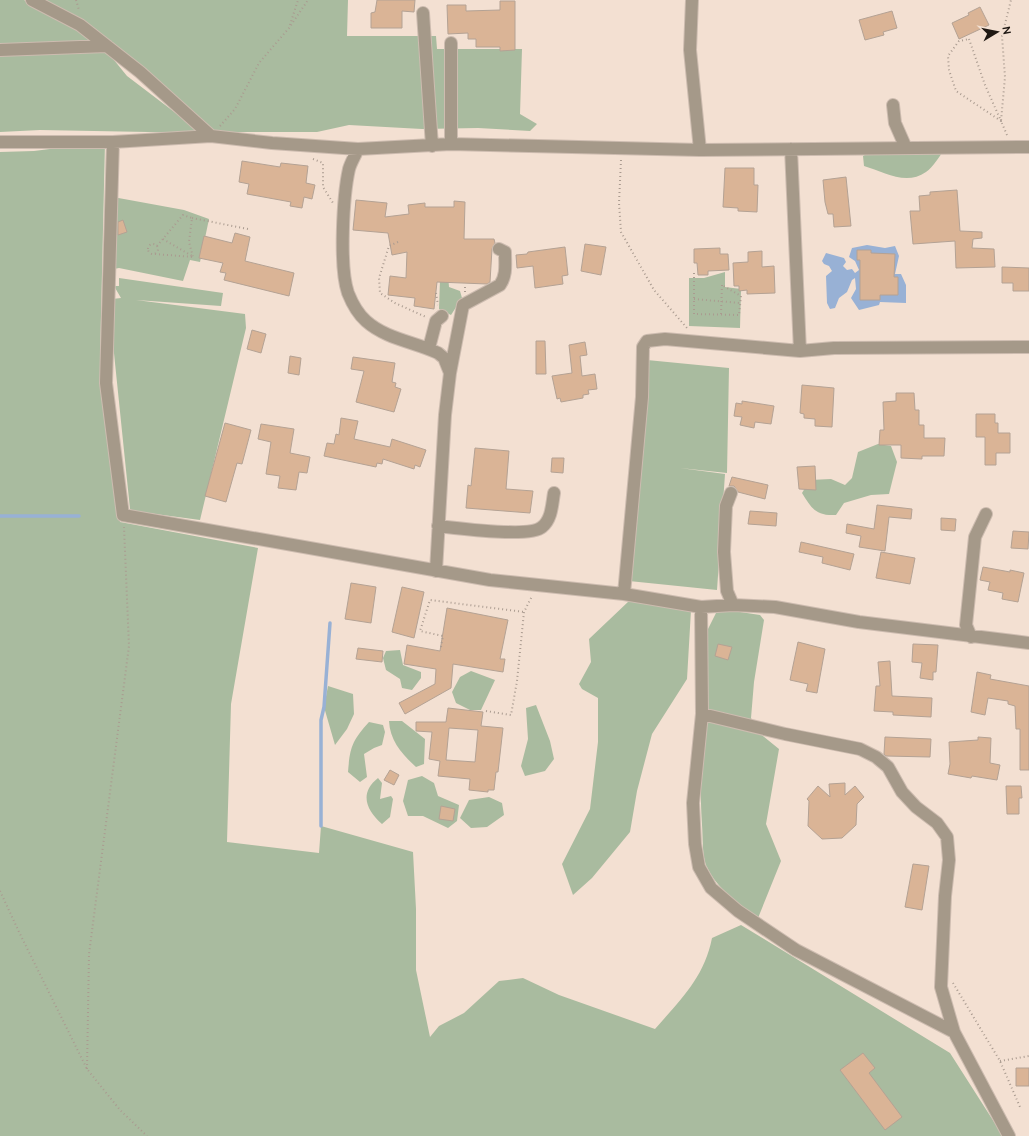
<svg xmlns="http://www.w3.org/2000/svg" width="1029" height="1136" font-family="Ubuntu,sans-serif">
<style>
.green{fill:#a9bb9f}
.water{fill:#98b1d5}
.lines{fill:none;stroke-linecap:round;stroke-linejoin:round}
.stream{stroke:#98b1d5;stroke-width:3.5}
.building{fill:#dab496;stroke:#b4a294;fill-rule:evenodd}
.minor-casing{stroke:#cdbcb0;stroke-width:14}
.path{stroke:#aa9b90;stroke-width:2;stroke-dasharray:1 3;stroke-linecap:butt}
.minor{stroke:#a59989;stroke-width:12}
</style>
<rect width="100%" height="100%" fill="#f3e0d2"/>
<!-- green -->
<path class="green" d="M0 0H24L43 11 77 27 98 43 0 44Z
M43 0H348L347 36H436L437 49H522L520 114 537 124 530 131 478 128 422 129 349 125 317 132H214L90 27 74 15Z
M105 49 127 76 202 133 40 130 0 132V53Z
M923 141 939 144 944 150C939 157 933 167 926 172 906 186 884 172 864 166L863 156 879 147Z
M105 142 100 360 120 522 258 548 231 704 227 842 319 853 321 826 413 852 416 909V970L430 1037 439 1026 464 1013 499 981 523 978 559 995 655 1029C681 999 704 978 712 938L741 925 950 1053 1003 1136H0V152L34 151Z
M113 197 184 210 209 219 200 262 190 260 183 281 119 268 114 269Z
M446 249 449 287 460 291 462 298 451 315 439 309 441 252Z
M725 272V287L741 289 740 328 689 326V278H704Z
M119 278 223 293 221 306 136 300 245 314 246 328 200 520 133 511 130 509 111 324 112 299 121 298 114 286H119Z
M647 360 729 368 727 473 680 468 725 474 717 590 629 581Z
M878 444 891 446 897 462 889 494 871 495 844 503 836 515C816 516 812 509 802 493L810 480 831 479 845 485 852 478 858 452Z
M629 601 674 603 691 610 687 679 652 734 637 791 630 832 592 878 573 895 562 864 590 809 598 742V698L582 689 579 684 591 662 589 639Z
M727 610 760 615 764 620 754 682 751 718 758 732 779 749 766 824 781 861 758 918C739 904 717 889 707 867 702 858 703 836 702 825 698 760 703 696 707 631L717 611Z
M400 650 403 665 421 672V678L412 690 402 688 400 679 386 670 383 658 386 651Z
M471 671 495 680 481 710H470L456 703 452 692 460 677Z
M328 686 353 694 354 714 347 729 335 745 324 707Z
M536 705 550 741 554 759 545 771 525 776 521 766 528 739 526 708Z
M389 721H402L425 739 424 764 416 767C402 754 390 741 389 721Z
M369 722 383 725 385 732 382 745 374 748 364 754 367 777 360 782 348 772C350 747 352 741 369 722Z
M422 776 434 783 438 796 459 805 457 821 448 828 423 816H408L403 801 408 780Z
M378 778 382 783 380 799 391 796 393 799 390 817 382 824C366 810 359 793 378 778Z
M489 797 502 803 504 815 487 827 471 828 460 818 469 800Z"/>
<!-- water -->
<path class="water" d="M867 245 885 248 895 246 899 256 895 274H901L906 285V303L880 302 879 305 859 310 851 298 856 289 855 278 852 280 847 292 839 298 835 308 830 309 827 303 826 276 832 271 829 266 824 264 822 261 826 253 844 258 846 262 843 266 847 270 852 269 855 273 859 270 855 261 849 257 852 248Z"/>
<g class="lines">
<!-- stream -->
<path class="stream" d="M0 516H79
M321 826V720L324 707 330 623"/>
</g>
<!-- building -->
<path class="building" d="M377 0H415L414 12 402 11V28H371V13L375 12Z
M500 1H515V50L500 51V47H476V39H468V33L448 34 447 5H466V11L500 10Z
M980 7 989 25 959 39 952 23 969 15 968 13Z
M892 11 897 28 883 32 884 35 865 40 859 20Z
M242 161 280 167 281 163 308 166 306 183 315 185 312 199 304 197 302 208 290 206 291 202 247 194 249 184 239 182Z
M725 168H754V185H758L757 212 738 211V208L723 207Z
M846 177 851 226 834 227 833 214H828L825 202 823 180Z
M957 190 960 231 982 232V238L973 239 972 248 994 249 995 267 956 268 955 241 913 244 910 211H920L919 196 930 195V192Z
M356 200 387 203 385 217 409 214 408 205 425 203V207H454V201L465 202 464 239H494L495 243 492 249 490 282 487 284 437 282 434 309 414 306 415 298 388 295 390 276 406 278 407 252 392 255 388 233 353 230Z
M123 220 127 232 118 235V222Z
M235 233 250 237 245 261 294 273 289 296 224 280 226 273 220 272 223 263 199 258 204 236 232 243Z
M585 244 606 247 601 275 581 271Z
M565 247 568 275 562 276 563 284 535 288 533 266 517 268 516 255 527 254 528 252Z
M720 248V254H728L729 270 708 271V275H698L697 263H694V249Z
M857 250H871V253L895 254 894 277H898V295H880V300H860V260H857Z
M762 251V267L774 266 775 293 747 294V290L739 291V286H734L733 263 748 262V252Z
M1002 267 1029 268V291H1013V283H1002Z
M252 330 266 334 261 353 247 349Z
M536 341H545L546 374H536Z
M585 342 587 355 580 356 582 376 595 374 597 389 588 390 589 394 583 395V398L561 402 560 398 557 399 552 376 572 373 569 345Z
M290 356 301 358 299 375 288 373Z
M353 357 395 363 392 382 396 383 395 387 401 389 394 412 356 402 364 371 351 369Z
M802 385 834 388 832 427 815 426V419L804 418V414L800 413Z
M896 393H914L915 410H919V425H924V438H945L944 456H922V459L901 458V445H879L880 430H884L883 402 896 401Z
M742 401 774 406 771 424 755 422 754 428 740 425 742 417 734 416 736 403 742 404Z
M976 414H995V423H998V433H1010V453H996V465H985V437H976Z
M341 418 358 421 354 439 390 447 392 439 426 450 420 467 415 465 414 469 383 459 382 464 377 463 376 467 324 456 327 443 334 444 336 434 339 435Z
M225 423 251 430 242 464 237 463 226 502 205 496Z
M261 424 294 429 290 453 310 457 307 473 299 472 296 490 278 488 280 476 266 474 271 442 258 439Z
M475 448 509 451 506 489 533 491 530 513 466 508 468 485 471 486Z
M552 458H564L563 473 551 472Z
M815 466 816 490 799 489 797 467Z
M732 477 768 485 765 499 738 492 734 486H729Z
M877 505 912 509 911 519 889 517 885 551 859 547 861 536 846 533 847 524 874 529Z
M750 511 777 513 776 526 748 524Z
M941 518 956 519 955 531 941 530Z
M1013 531 1029 532 1028 549 1011 548Z
M801 542 854 554 850 570 822 563 823 557 799 552Z
M881 552 915 558 910 584 876 578Z
M983 567 1010 572V570L1024 573 1018 602 1002 599 1003 593 988 590 990 582 980 580Z
M351 583 376 587 371 623 345 619Z
M402 587 424 592 414 638 392 632Z
M447 608 508 620 500 659H505L503 672 453 664 451 688 405 714 399 703 435 684 436 669 404 664 407 645 440 651Z
M798 642 825 649 817 693 806 691 808 684 790 680Z
M718 644 732 647 728 660 715 656Z
M913 644 938 645 936 672H933V680L920 678 922 663 912 662Z
M358 648 383 651 382 662 356 659Z
M890 661 892 696 932 698 931 717 893 715V712L874 711 876 686H880L878 662Z
M977 672 991 675 990 679 1029 686V770H1020V729H1016L1015 706 1008 704V701L988 698 985 715 971 712Z
M448 708 483 712 481 726 503 728 498 772H496L494 790H488V792L469 790 470 779 438 776 440 761 429 759 432 732 416 731V722H446ZM449 728 478 730 475 762 446 760Z
M885 737 931 739 930 757 886 756 884 754Z
M978 737 991 738 990 763 1000 765 997 780 972 776 971 778 948 774 950 764 949 742 978 740Z
M390 770 399 775 394 785 384 780Z
M845 783V795L855 786 864 797 857 804 856 825 842 838 822 839 808 826 809 801 807 799 818 786 830 797 829 784Z
M1006 786H1021L1022 798H1019V814H1007Z
M441 806 455 809 453 821 439 819Z
M913 864 929 866 922 910 905 907Z
M863 1053 875 1068 869 1073 902 1117 885 1130 840 1070Z
M1016 1068H1029V1086H1016Z"/>
<g class="lines">
<defs>
<path id="minor" d="M32 0 80 25 140 72 211 136
M692 0 690 50 700 150
M423 13 432 146
M0 50 107 46
M893 105 895 123 906 148
M0 142H113L211 136 272 143 358 149 451 144 700 150 1029 147
M113 142 106 383 123 515 490 580 624 594 701 607 733 605 775 607 859 622 1029 643
M451 144V43
M358 149C355 156 351 162 349 169 343 196 339 267 348 293 352 303 358 314 366 321 386 339 415 342 438 353L444 358 450 373
M791 149 800 351
M429 348 436 321 442 316
M731 493 726 506 724 552 727 591 733 605
M438 526C457 528 530 538 542 527 552 519 552 504 554 493
M436 571 445 415 450 373 463 305 500 285C507 275 505 264 505 252L499 249
M624 594 642 397 643 347 647 341 665 339 800 351 834 348 1029 347
M701 607 702 714 693 803 695 844 699 867 711 888 738 911 796 950 954 1032 1009 1136
M971 637 966 625 975 537 986 514
M702 714 785 734 860 749 876 757 888 767 902 792 916 807 937 823 947 837 949 860 945 896 941 987 954 1032"/>
</defs>
<!-- minor casing -->
<use href="#minor" class="minor-casing"/>
<!-- path -->
<path class="path" d="M76 0 79 10
M290 25 298 0
M969 39 985 85 1001 121 956 91 949 70 948 56 959 41Z
M220 126 235 109 259 63 289 28 308 0
M1007 135 1001 121 1005 77 1002 36 1011 0
M313 159 323 163V187L333 203
M621 160 619 203 621 232 654 290 687 328
M192 218 248 229
M163 239 192 256
M398 242 389 246 379 278 380 293 395 303 426 317
M148 249a5 5 0 1 1 10 0a5 5 0 1 1-10 0Z
M157 246 183 215 192 218 189 242 193 257
M155 254 193 257
M694 273V314L739 315 741 296 722 285
M465 292V286
M436 293 438 305
M694 299 740 303
M721 314 722 285
M441 647 443 636 420 631 430 600 524 612
M486 711 511 715 517 681 524 612 532 596
M0 891 19 932 87 1069 120 1110 147 1136
M953 983 1000 1061 1020 1107
M1000 1061 1029 1056
M87 1069 89 954 129 646 124 527"/>
<!-- minor -->
<use href="#minor" class="minor"/>
</g>
<!-- north arrow -->
<g transform="translate(997 32) rotate(80)" stroke="#f3e0d2" stroke-width="3" paint-order="stroke">
<path d="M0-3L7 15L0 10L-7 15Z" fill="#1f1813"/>
<text y="-6" font-size="11" font-weight="bold" text-anchor="middle" fill="#1f1813">N</text>
</g>
</svg>
